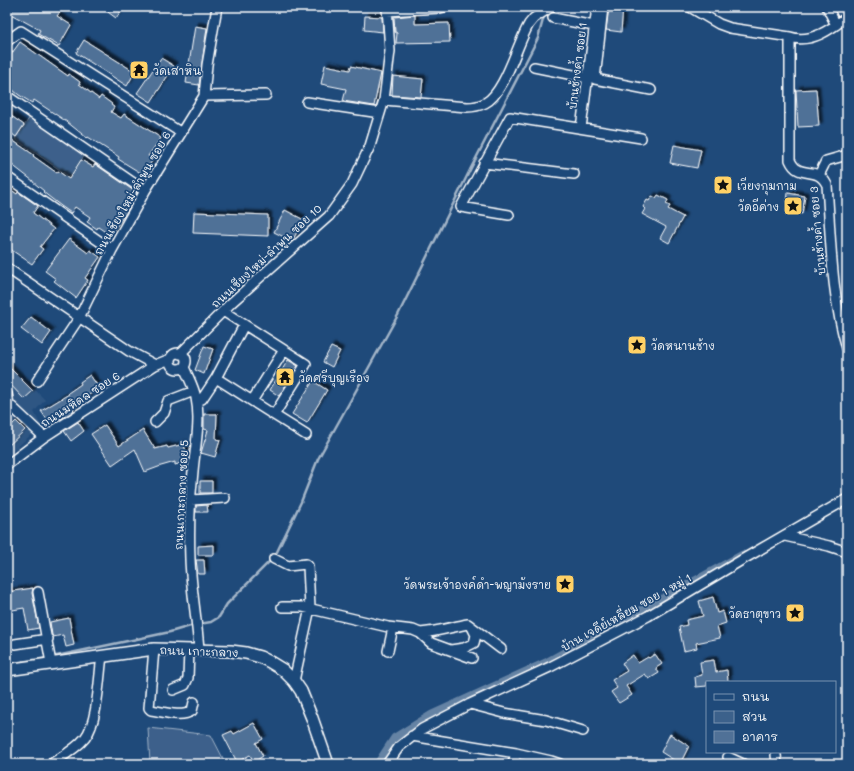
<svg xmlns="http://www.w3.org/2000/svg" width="854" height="771" font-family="Mali,'Playpen Sans Thai',sans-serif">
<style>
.built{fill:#2e5683}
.green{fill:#3c618b;stroke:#9eb0c5}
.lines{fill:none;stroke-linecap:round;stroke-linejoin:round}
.stream{stroke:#a3b5c8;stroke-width:2.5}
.canal{stroke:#6583a4;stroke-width:9}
.building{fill:#507197;stroke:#fff;filter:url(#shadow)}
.minor-casing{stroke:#fff;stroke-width:12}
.tertiary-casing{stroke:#fff;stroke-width:14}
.minor{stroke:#1f4a7a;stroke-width:9}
.tertiary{stroke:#1f4a7a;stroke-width:11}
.labels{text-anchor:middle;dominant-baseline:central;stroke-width:3.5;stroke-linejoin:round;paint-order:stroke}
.street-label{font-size:11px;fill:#fff;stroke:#1f4a7a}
.poi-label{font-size:11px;fill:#fff;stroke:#1f4a7a;text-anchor:start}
</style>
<defs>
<filter id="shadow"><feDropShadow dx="3.5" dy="-3.5" stdDeviation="1" flood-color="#0009"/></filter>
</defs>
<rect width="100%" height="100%" fill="#1f4a7a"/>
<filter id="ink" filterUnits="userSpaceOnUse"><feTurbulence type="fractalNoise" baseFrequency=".025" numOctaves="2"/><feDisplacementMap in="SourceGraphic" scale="8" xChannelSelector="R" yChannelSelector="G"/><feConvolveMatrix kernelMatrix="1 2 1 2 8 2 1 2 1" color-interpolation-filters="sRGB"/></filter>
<g filter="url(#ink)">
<!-- built -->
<path class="built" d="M7 361 45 400 34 412 41 426 7 456Z"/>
<!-- green -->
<path class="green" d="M30 117 84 156 70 177 15 139Z
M148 728 211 735 226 764H150Z"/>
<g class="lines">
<!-- stream -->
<path class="stream" d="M199 624 211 622 219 617 227 604 275 556 301 502 318 459 398 315 471 168 538 38 544 16
M7 664 47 658 170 632 194 625"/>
<!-- canal -->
<path class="canal" d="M378 764 395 738 432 715 548 662 743 555"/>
</g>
<!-- building -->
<path class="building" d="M7 7H39L45 11 47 7H64L57 16 71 25 59 46 38 34 40 30 7 12Z
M101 7H124L116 18Z
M609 7H623L621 32 606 30Z
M415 15V24L449 23 450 42 396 43 397 33 395 32 394 17Z
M365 16 382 17 383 32 364 30Z
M195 26 207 28 199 85 186 83Z
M84 40 135 72 127 86 76 53Z
M20 42 68 76 69 74 80 82 79 84 99 99 101 96 112 104 111 105 114 107 111 112 121 118 124 114 161 138 148 156 153 159 144 175 118 159 119 157 88 137 87 138 67 122 34 100 32 103 19 95 7 85V60Z
M161 58 174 66 151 102 137 93Z
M325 65 350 70 351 66 381 73 374 106 343 101 346 89 321 84Z
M393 76 423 79 421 97 392 95Z
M816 89 819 126 798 127 796 90Z
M7 113 24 125 16 137 7 130Z
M12 140 34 155 33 156 57 173 58 171 69 179 81 160 93 167 95 164 137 193 126 213 110 235 98 227 97 229 87 222 90 217 75 207 71 213 61 206 43 192 44 191 33 182V181L7 161V147Z
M674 145 701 150 697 168 670 163Z
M7 187 17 194 18 192 38 206 33 213 54 229 40 247 43 249 32 264 7 247Z
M788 193 805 196 802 214 786 211Z
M658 195 668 200 666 204 670 206 668 209 683 217 669 243 660 238 666 227 642 214 645 209 643 207 647 200 649 201 652 196 656 198Z
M285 210 304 220 292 241 274 232Z
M194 212 268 215V236L193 233Z
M69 239 88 253 90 250 100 257 85 278 88 280 76 298 54 281 56 279 45 271Z
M31 317 51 332 42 345 21 329Z
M204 346 213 349 204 374 195 370Z
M331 347 340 351 332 367 323 362Z
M288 360 298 366 279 396 270 390Z
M7 365 33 391 24 399 7 381Z
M90 375 99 388 86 397 88 399 73 409 74 410 71 413 50 424 41 411 69 394 68 393 81 384 80 382Z
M313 381 327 390 307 423 292 414Z
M204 414H217L216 439 220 440 215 457 201 453 208 430 204 429Z
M16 421 25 430 7 447V430Z
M78 422 84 431 71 441 64 431Z
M105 425 119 446 143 430 155 449 167 446 168 448 184 444 188 461 175 465V462L161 466 145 472 135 449 112 465 91 434Z
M200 481H212V493H200Z
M207 505 208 512H196V506Z
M214 545V555H198V546Z
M196 560H204L205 574H198Z
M33 588 32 593 39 628 28 630 24 608 7 611V592Z
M713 597 717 613 723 611 726 623 717 626 720 638 696 643 697 648 684 651 679 627 687 625 686 620 703 616 699 601Z
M69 618 74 645 66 647 63 635 53 637 52 635 50 622Z
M655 654 662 664 656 668 659 673 649 679 645 674 626 686 632 695 619 703 611 692 617 688 612 680 627 671 622 663 633 655 638 663 648 657 649 658Z
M714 660 716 672 727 670 728 682H707V686L696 687 695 677 702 675 700 662Z
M254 723 263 739 256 743 263 756 254 762 250 755 237 762 223 735 232 731 234 734Z
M670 734 689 746 680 764 661 752Z"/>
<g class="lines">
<defs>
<path id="minor" d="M603 7 595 79 651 90
M690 7 719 24 730 28 790 37C811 44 831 29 847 17
M827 7 836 25
M387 11 440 8 444 7
M553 18 594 26
M790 37V160C799 181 817 164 827 185 831 240 831 295 847 348
M7 41 21 31 180 132
M534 67 588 78
M7 96 145 191
M204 96 266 95
M384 100 467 107C473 107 479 106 485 103 505 93 517 44 529 24L534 18 551 7
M307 102 380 113
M581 128 597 7
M484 163 574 174
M819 175 826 161 847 155
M7 177 112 250
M509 215 461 207 510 117 641 138
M7 268 129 351 155 365
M170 361a8 8 0 1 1 16 0a8 8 0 1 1-16 0Z
M180 354 231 303 329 216 352 184 370 146 384 100 390 51 387 7
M184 367C188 377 194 387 196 398 201 421 195 448 193 471 190 498 189 531 190 559 191 589 197 619 199 650
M216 378 274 415 306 364 223 311
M37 381 79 318 112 250 145 191 204 96 207 65 217 7
M7 394 9 404 44 437
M202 399 216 378 244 325
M252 401 284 350
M274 415 306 435
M155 422 164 413 168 401 194 391
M7 465 44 437 155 365 170 359
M191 500 225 498
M785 536 829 546 847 552
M274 559 288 566 306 564 308 566 310 608 294 681
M38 592 51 663
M282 607H303L388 627 413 630 420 633 431 643 472 658
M420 633C437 632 452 627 468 624L501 649
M15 644 48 639
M154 649 149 708 151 710C164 712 181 718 192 711L194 702
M451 650 464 648 474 643 476 635 472 627
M388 651 393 628
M173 690 185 685 188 678 189 650
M470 704 504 713 546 720 583 731
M412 736 516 753 551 761 560 764
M776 755 777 764
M728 757 743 764
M51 764C63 756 76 749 85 738 98 722 99 676 102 656
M387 764 399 747 422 729 470 704 550 667 648 616 740 561 847 499
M513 764 516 753"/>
<path id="tertiary" d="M7 670 154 649 231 651 246 653 260 657 270 662 283 670 294 681 301 691 312 718 328 764"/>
</defs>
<!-- minor casing -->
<use href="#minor" class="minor-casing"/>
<!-- tertiary casing -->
<use href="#tertiary" class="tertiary-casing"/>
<!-- minor -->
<use href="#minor" class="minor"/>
<!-- tertiary -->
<use href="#tertiary" class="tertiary"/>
</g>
</g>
<!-- icons -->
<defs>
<symbol id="temple-square" viewBox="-11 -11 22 22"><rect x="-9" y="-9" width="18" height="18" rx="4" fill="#ffd166" stroke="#1f4a7a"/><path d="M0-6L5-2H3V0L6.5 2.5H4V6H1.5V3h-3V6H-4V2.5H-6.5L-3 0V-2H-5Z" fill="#111"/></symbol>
<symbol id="sight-square" viewBox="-11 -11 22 22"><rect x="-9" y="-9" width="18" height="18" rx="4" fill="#ffd166" stroke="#1f4a7a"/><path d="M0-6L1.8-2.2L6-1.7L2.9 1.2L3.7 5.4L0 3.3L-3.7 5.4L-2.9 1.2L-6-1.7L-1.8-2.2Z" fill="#111"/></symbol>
</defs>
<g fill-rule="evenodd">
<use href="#temple-square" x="128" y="59" width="22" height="22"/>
<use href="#sight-square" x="712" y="174" width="22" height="22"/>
<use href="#sight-square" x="782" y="195" width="22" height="22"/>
<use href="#sight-square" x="626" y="334" width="22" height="22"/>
<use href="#temple-square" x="274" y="366" width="22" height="22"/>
<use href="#sight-square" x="554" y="573" width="22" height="22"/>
<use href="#sight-square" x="784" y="602" width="22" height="22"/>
</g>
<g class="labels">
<!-- street labels -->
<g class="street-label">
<text transform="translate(577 66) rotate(-83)">บ้านช้างค้ำ ซอย 1</text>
<text transform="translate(132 193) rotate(-60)">ถนนเชียงใหม่-ลำพูน ซอย 6</text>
<text transform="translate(817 231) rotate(-95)">บ้านช้างค้ำ ซอย 3</text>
<text transform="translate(266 256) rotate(-43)">ถนนเชียงใหม่-ลำพูน ซอย 10</text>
<text transform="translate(80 399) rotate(-33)">ถนนมหิดล ซอย 6</text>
<text transform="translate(181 495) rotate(-87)">ถนนเกาะกลาง ซอย 5</text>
<text transform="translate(626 612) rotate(-29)">บ้าน เจดีย์เหลี่ยม ซอย 1 หมู่ 1</text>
<text transform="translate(199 651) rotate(2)">ถนน เกาะกลาง</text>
</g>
<!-- poi labels -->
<g class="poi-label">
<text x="153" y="70">วัดเสาหิน</text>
<text x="737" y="185">เวียงกุมกาม</text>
<text x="779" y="206" text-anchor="end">วัดอีค่าง</text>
<text x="651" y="345">วัดหนานช้าง</text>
<text x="299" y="377">วัดศรีบุญเรือง</text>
<text x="551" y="584" text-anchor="end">วัดพระเจ้าองค์ดำ-พญามังราย</text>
<text x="781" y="613" text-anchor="end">วัดธาตุขาว</text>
</g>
</g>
<!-- margin -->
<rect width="854" height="771" fill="none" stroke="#1f4a7a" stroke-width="24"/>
<rect x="12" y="12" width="830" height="747" fill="none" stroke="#fff" stroke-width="1.5" filter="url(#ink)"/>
<!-- legend -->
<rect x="706" y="681" width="130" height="72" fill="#1f4a7a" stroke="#7992af"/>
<rect x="714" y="694" width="20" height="6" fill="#1f4a7a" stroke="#7992af"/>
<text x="742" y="701" font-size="12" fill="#ffffff">ถนน</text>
<rect x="714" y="711" width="20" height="12" fill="#3c618b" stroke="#7992af"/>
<text x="742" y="721" font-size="12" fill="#ffffff">สวน</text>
<rect x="714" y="731" width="20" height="12" fill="#507197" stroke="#7992af"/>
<text x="742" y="741" font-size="12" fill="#ffffff">อาคาร</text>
</svg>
